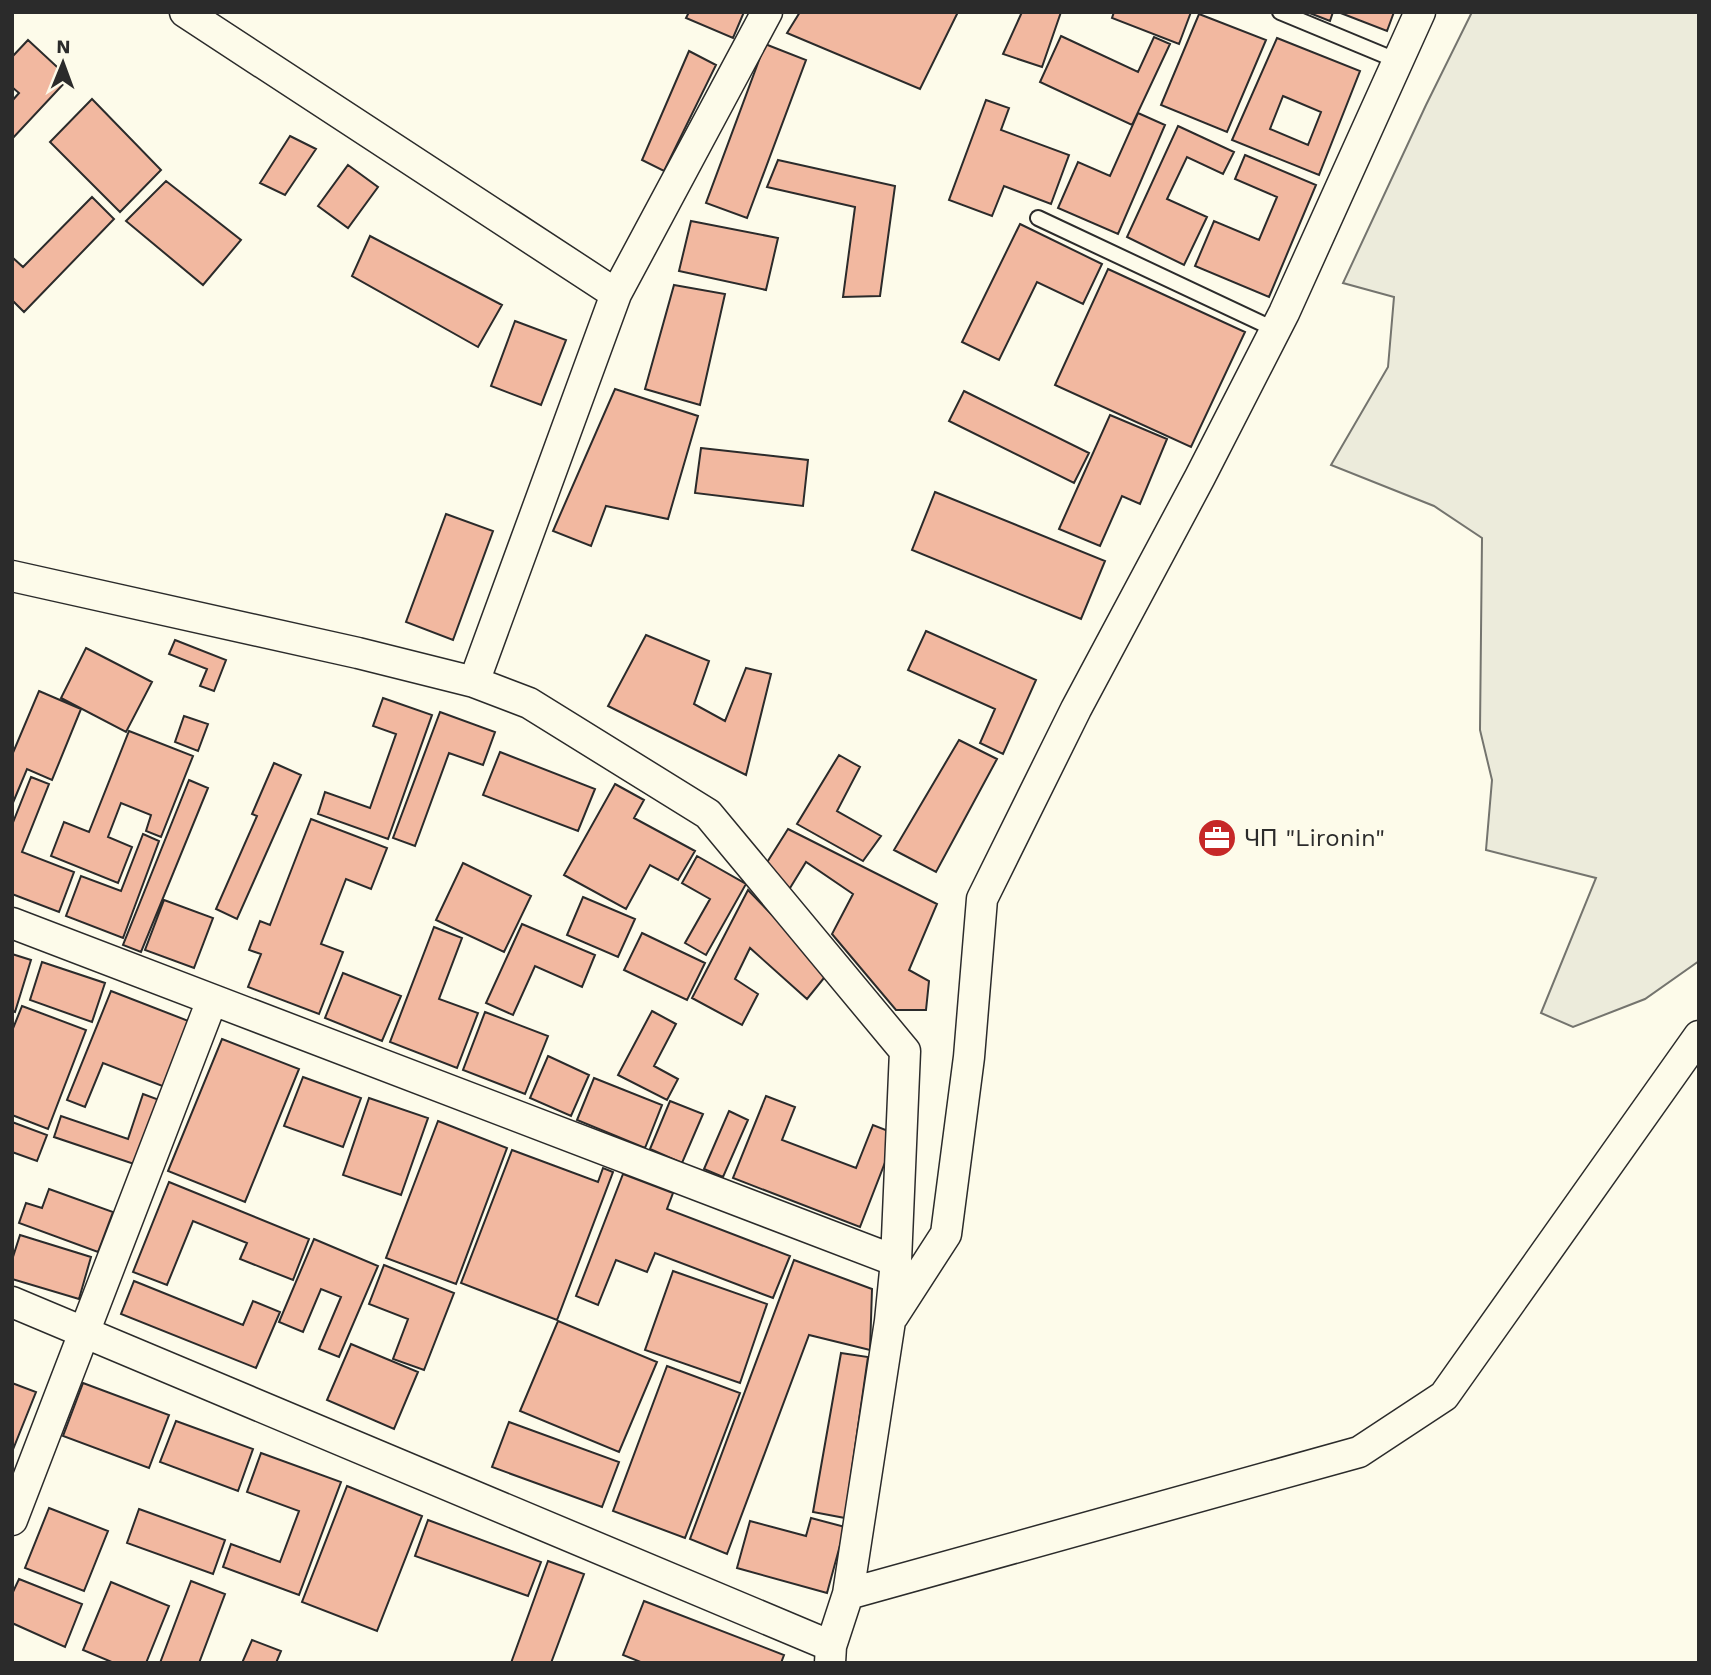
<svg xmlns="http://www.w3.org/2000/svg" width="1711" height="1675" font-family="'Work Sans',sans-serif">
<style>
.green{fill:#ecebdb;stroke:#74746e;stroke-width:2}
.building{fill:#f2b8a0;stroke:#2b2b2b;stroke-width:2;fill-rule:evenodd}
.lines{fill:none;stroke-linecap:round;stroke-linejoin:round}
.lane-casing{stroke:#2b2b2b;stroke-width:18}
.street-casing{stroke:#2b2b2b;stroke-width:33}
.lane{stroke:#fdfbea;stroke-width:14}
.street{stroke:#fdfbea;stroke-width:30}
.labels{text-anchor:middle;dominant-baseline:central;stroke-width:5;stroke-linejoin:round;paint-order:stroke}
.poi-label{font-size:24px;fill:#2b2b2b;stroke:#fdfbea;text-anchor:start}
</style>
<rect width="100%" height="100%" fill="#fdfbea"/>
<!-- green -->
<path class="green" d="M1472 12H1699V961L1645 999 1573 1027 1541 1013 1596 878 1486 850 1492 780 1480 730 1482 538 1434 506 1331 465 1388 367 1394 297 1343 283 1426 105Z"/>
<!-- building -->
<path class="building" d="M689 12H744L733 38 686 18Z
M800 12H958L920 89 787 33Z
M1022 12H1061L1042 67 1003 54Z
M1114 12H1191L1179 44 1112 18Z
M1307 12H1333L1330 21Z
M1338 12H1394L1387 31Z
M1199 14 1266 40 1227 132 1161 105Z
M1061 36 1138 72 1154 37 1170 44 1132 125 1040 82Z
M1277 38 1360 71 1319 175 1232 140ZM1283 96 1321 112 1308 145 1270 129Z
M28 40 69 78 12 139V101L19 93 12 87V57Z
M765 44 806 60 747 218 706 203Z
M689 51 716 65 664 171 642 160Z
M92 99 161 170 120 212 50 142Z
M986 100 1009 108 1001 130 1069 155 1051 204 1004 186 992 216 949 200Z
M1138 113 1165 125 1118 234 1058 208 1078 162 1110 176Z
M1178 126 1234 152 1223 174 1187 157 1167 199 1207 217 1184 265 1127 237Z
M290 136 316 149 285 195 260 183Z
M1245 155 1316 185 1269 297 1195 266 1214 221 1259 240 1277 197 1235 179Z
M778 160 895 186 880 296 843 297 855 207 767 187Z
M348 165 378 187 348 228 318 206Z
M166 181 241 240 203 285 126 221Z
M92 197 114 219 24 312 12 300V257L23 267Z
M691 221 778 238 766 290 679 271Z
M1020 224 1102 264 1083 304 1037 282 999 360 962 342Z
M370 236 502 305 478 347 352 276Z
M1108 269 1245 332 1191 447 1055 385Z
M674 285 725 294 700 405 645 389Z
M515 321 566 340 541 405 491 386Z
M615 389 698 416 668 519 606 506 591 546 553 531Z
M964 391 1089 453 1074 483 949 421Z
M1110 415 1167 439 1140 504 1122 496 1100 546 1059 529Z
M701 448 808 460 803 506 695 493Z
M935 492 1105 561 1081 619 912 550Z
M446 514 493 531 453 640 406 622Z
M926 631 1036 680 1003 754 980 743 995 709 908 670Z
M646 635 709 661 694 704 725 721 746 668 771 674 746 775 608 706Z
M175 640 226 660 214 691 200 686 207 669 169 654Z
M86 648 152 682 126 732 61 698Z
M39 691 81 709 52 780 27 769 12 805V755Z
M383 698 432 715 388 839 318 814 325 792 370 808 396 734 373 726Z
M440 712 495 732 483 765 449 753 415 846 393 838Z
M184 716 208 724 198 751 175 742Z
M129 731 193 756 161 837 146 831 151 815 121 803 108 837 132 847 118 883 51 856 64 822 89 832Z
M959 740 997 759 936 872 894 850Z
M500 752 595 789 578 831 483 795Z
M839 755 860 767 837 811 881 836 863 861 797 824Z
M274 763 301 775 237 919 216 909 257 816 252 814Z
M31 777 49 784 22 852 74 872 59 912 12 894V825Z
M189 780 208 788 141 952 123 945Z
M615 784 644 800 634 818 695 851 678 880 650 865 626 909 564 875Z
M311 819 387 848 371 889 346 879 321 944 343 952 319 1014 248 987 261 954 249 950 260 921 270 925Z
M788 829 937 904 909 970 929 981 926 1010H896L832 934 853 894 806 862 787 893 766 864Z
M143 834 159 841 123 938 66 916 81 876 121 891Z
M697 856 746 884 706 955 685 943 710 899 682 883Z
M463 863 531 896 504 952 436 920Z
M748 890 828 973 807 999 750 948 735 979 758 994 742 1025 692 998Z
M583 897 635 919 618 957 567 935Z
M164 900 213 918 194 968 145 950Z
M522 924 595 955 582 987 535 966 513 1015 486 1003Z
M434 927 462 938 439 999 478 1013 457 1068 390 1042Z
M642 933 705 963 687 1000 624 970Z
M12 954 31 960 15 1012 12 1011Z
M42 962 105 983 92 1022 30 1000Z
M343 973 401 996 382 1041 325 1018Z
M111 991 191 1022 165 1087 103 1063 85 1107 67 1100Z
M22 1006 86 1030 48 1129 12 1115V1031Z
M652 1011 676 1024 654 1066 678 1079 667 1100 618 1075Z
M485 1012 548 1036 525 1094 463 1070Z
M222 1039 299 1069 245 1202 168 1171Z
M548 1056 589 1075 571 1116 530 1098Z
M303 1077 361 1098 343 1147 284 1126Z
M594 1078 662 1105 645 1148 577 1120Z
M143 1094 162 1101 140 1166 54 1137 61 1116 128 1139Z
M766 1096 795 1107 782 1140 856 1168 873 1125 896 1134 860 1227 733 1178Z
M369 1098 428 1118 401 1195 343 1175Z
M670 1101 703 1114 682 1163 650 1149Z
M729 1111 748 1120 723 1177 704 1169Z
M438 1121 507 1148 456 1284 386 1258Z
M12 1122 47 1135 37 1161 12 1152Z
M512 1150 598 1182 603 1168 613 1172 557 1320 461 1283Z
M623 1174 673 1193 667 1209 790 1256 773 1298 655 1253 647 1272 616 1260 598 1305 576 1296Z
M169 1182 309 1239 293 1280 240 1259 247 1243 193 1221 167 1285 133 1272Z
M49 1189 113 1212 98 1252 19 1223 26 1203 42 1208Z
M20 1235 91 1257 79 1299 12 1279V1260Z
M314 1239 378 1266 339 1357 319 1349 341 1297 321 1289 303 1332 279 1322Z
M794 1260 872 1289 870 1350 809 1335 727 1554 690 1539Z
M384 1265 454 1293 424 1370 393 1359 408 1319 369 1304Z
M673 1271 767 1304 740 1383 645 1350Z
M134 1281 243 1325 253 1301 280 1312 256 1368 121 1314Z
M558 1321 657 1362 619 1452 520 1411Z
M351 1344 418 1372 394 1429 327 1400Z
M841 1353 868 1357 845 1518 813 1512Z
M667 1366 740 1393 685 1538 613 1511Z
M12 1383 36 1392 12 1452Z
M83 1383 169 1415 149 1468 63 1436Z
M176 1421 253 1449 238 1491 160 1462Z
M509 1422 619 1462 602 1507 492 1467Z
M261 1453 341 1482 299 1595 223 1567 231 1544 280 1562 299 1511 247 1492Z
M347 1486 422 1516 377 1631 302 1602Z
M49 1508 108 1531 84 1591 25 1568Z
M139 1509 225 1540 213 1574 127 1543Z
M811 1518 845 1527 827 1593 737 1568 750 1521 806 1536Z
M428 1520 541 1562 528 1596 415 1556Z
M548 1561 584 1574 551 1663H511Z
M19 1579 82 1604 65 1647 12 1623V1594Z
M191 1581 225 1594 199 1663H160Z
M111 1582 169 1606 146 1663H114L83 1650Z
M644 1601 784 1655 781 1663H643L623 1655Z
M252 1640 281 1651 276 1663H242Z"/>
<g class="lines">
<defs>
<path id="lane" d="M1280 12 1398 61
M1038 218 1276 330"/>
<path id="street" d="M185 12 616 294 474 682
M616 294 767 12
M12 576 358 653 474 682 529 703 708 814 905 1051 896 1261 890 1321 848 1594 831 1646 830 1663
M12 923 896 1261
M12 1302 831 1646
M893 1316 946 1234 969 1057 982 899 1076 709 1200 477 1284 313 1420 12
M12 1520 212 1000
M848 1594 1359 1452 1444 1396 1699 1036"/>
</defs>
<!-- lane casing -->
<use href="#lane" class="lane-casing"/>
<!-- street casing -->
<use href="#street" class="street-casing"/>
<!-- lane -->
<use href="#lane" class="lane"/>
<!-- street -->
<use href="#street" class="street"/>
</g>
<!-- icons -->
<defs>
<symbol id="office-disc" viewBox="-11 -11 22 22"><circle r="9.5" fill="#c62828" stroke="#fdfbea"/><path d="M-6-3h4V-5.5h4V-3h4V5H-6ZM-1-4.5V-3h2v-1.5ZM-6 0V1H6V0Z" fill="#fff"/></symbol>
</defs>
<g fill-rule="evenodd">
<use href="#office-disc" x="1195" y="816" width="44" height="44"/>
</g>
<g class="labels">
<!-- poi labels -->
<g class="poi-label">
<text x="1244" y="838">ЧП "Lironin"</text>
</g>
</g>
<!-- border -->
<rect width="1711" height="1675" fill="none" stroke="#2b2b2b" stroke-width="28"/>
<!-- north arrow -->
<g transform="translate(63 63) rotate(1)" stroke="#fdfbea" stroke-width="5" paint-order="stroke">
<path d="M0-5L12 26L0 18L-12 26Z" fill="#2b2b2b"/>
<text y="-10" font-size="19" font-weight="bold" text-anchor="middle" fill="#2b2b2b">N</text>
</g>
</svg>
